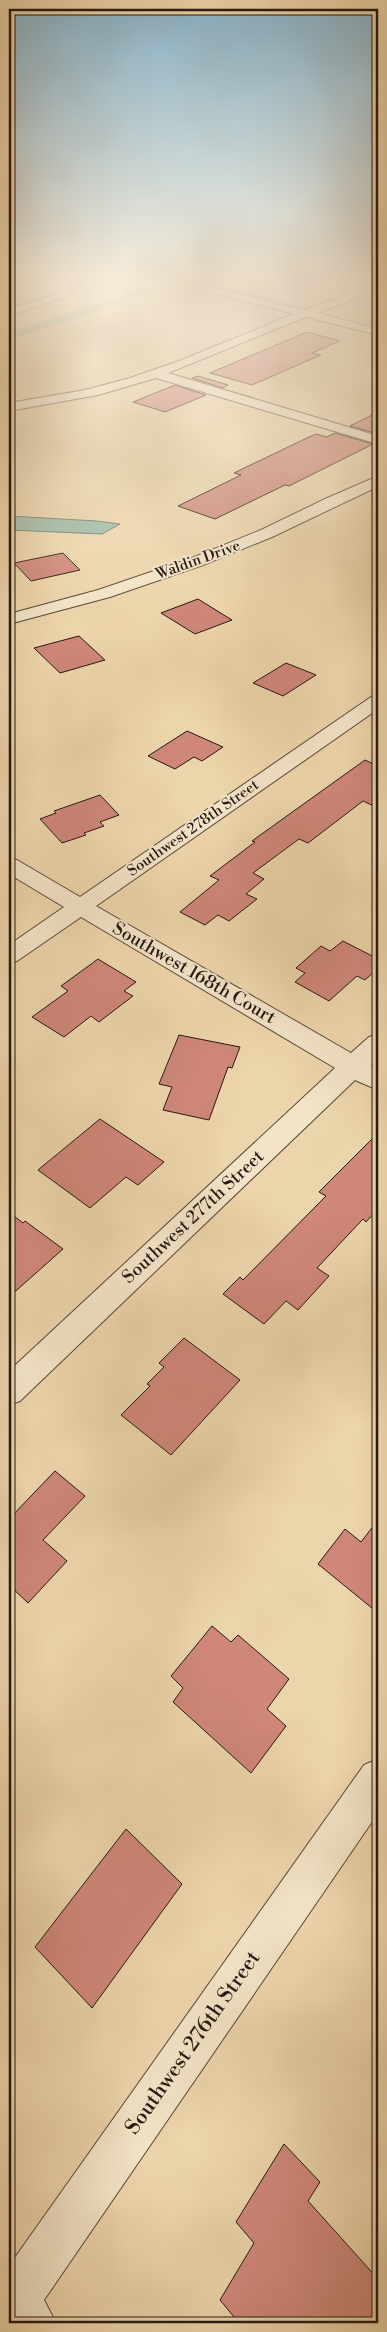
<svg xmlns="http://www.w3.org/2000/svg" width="387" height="2332" font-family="'Libre Bodoni',serif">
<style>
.water{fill:#9ab9a6;stroke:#6b796a}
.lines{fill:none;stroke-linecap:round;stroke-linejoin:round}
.canal{fill:#9ab9a6;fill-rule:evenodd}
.building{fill:#cf877a;stroke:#251811}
.minor-casing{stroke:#574738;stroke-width:2}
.minor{fill:#f3e4c8;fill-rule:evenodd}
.labels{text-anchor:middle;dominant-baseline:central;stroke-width:4;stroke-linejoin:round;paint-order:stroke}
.far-street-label{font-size:15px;fill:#251811;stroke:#f3e4c8}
.street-label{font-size:18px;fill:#251811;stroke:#f3e4c8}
.near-street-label{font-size:21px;fill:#251811;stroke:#f3e4c8}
</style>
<rect width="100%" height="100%" fill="#edd5ab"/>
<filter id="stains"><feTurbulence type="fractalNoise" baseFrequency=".004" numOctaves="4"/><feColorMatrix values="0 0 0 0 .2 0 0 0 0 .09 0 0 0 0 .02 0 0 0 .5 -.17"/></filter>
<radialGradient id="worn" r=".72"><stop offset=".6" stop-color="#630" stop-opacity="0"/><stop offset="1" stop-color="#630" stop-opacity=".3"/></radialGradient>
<!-- water -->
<path class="water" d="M9 516 97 521 120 524 102 534 9 530Z"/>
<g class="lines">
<!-- canal -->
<path class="canal" d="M170 280H186L185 282 9 340V332Z"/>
</g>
<!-- building -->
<path class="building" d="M307 332 340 341 312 353 321 355 252 385 210 373Z
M198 376 228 385 223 388 192 378Z
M175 385 206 395 165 412 133 402Z
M378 412V434L350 426Z
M335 433 373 444 289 486 285 485 215 519 178 506 241 475 234 473 309 437 316 434 327 437Z
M63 553 80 570 31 581 14 563Z
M198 599 232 620 195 634 161 613Z
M79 636 105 660 60 673 34 648Z
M286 663 316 675 283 696 253 683Z
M187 731 223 747 202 761 194 757 175 769 148 756Z
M365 760 378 766V808L363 801 308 843 299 839 253 873 264 879 246 894 257 899 229 921 218 915 205 925 180 912 219 880 210 876 255 842 252 841Z
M100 795 119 815 100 822 104 826 84 833 86 835 62 843 40 819 56 813 54 811Z
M343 941 378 959V968L365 980 357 976 329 1001 295 982 305 973 296 968 321 946 330 951Z
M98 959 136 982 124 991 133 996 99 1022 91 1016 64 1037 32 1017 68 991 61 986Z
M179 1035 240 1047 232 1068 228 1067 209 1120 163 1110 172 1087 159 1084Z
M100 1119 164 1162 138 1185 126 1177 90 1208 38 1170Z
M378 1133V1209L366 1222 363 1219 317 1268 329 1276 298 1310 286 1301 264 1324 223 1294 240 1277 243 1280 326 1196 319 1192Z
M9 1212 23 1223 25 1221 63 1249 9 1297Z
M184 1338 240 1380 171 1455 121 1415 150 1386 147 1384 164 1367 159 1363Z
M55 1471 85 1496 43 1540 67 1561 28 1603 9 1585V1519Z
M378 1520V1613L318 1564 345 1529 361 1542Z
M212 1626 231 1642 238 1635 289 1679 267 1709 286 1726 251 1773 173 1702 183 1688 171 1676Z
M126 1829 182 1884 92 2008 35 1947Z
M284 2144 320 2182 308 2201 378 2279V2323H239L220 2300 254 2243 236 2222Z"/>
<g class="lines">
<defs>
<path id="minor" d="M100 280H115L9 316V309Z
M169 280H186L305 310 378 283V290L318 313 378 329V335L306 317 168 373 378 436V444L156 378 98 395 9 411V403L85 390 130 378 179 361 294 314 170 282Z
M378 476 377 487 272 537 203 565 110 597 9 624V614L98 590 192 558 261 530 325 499Z
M378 695V709L96 906 351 1053 369 1037 378 1034V1058L371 1065 378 1069V1090L355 1080 20 1401 9 1405V1371L335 1068 81 917 17 961 9 964V945L64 907 9 874V858L17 860 80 897 371 697Z
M378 1759V1813L44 2300 56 2323H9V2266L364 1765Z"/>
</defs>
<!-- minor casing -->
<use href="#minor" class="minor-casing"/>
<!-- minor -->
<use href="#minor" class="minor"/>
</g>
<!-- sky -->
<linearGradient id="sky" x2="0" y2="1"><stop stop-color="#89b6ce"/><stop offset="0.46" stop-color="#f7ecd9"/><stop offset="1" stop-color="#f7ecd9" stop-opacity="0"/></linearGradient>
<rect width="387" height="606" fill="url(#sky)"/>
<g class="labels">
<!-- far-street labels -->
<g class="far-street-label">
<text transform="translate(198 560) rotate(-20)">Waldin Drive</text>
<text transform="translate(193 828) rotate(-35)">Southwest 278th Street</text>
</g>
<!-- street labels -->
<g class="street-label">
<text transform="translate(194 973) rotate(30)">Southwest 168th Court</text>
<text transform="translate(193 1217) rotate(-43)">Southwest 277th Street</text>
</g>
<!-- near-street labels -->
<g class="near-street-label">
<text transform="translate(193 2043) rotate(-55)">Southwest 276th Street</text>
</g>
</g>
<!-- margin -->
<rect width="387" height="2332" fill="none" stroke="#edd5ab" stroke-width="30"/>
<rect x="10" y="10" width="367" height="2312" fill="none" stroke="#251811" stroke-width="2.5"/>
<rect x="15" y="15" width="357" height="2302" fill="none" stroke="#251811"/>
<rect width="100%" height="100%" filter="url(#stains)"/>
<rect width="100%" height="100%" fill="url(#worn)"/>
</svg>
